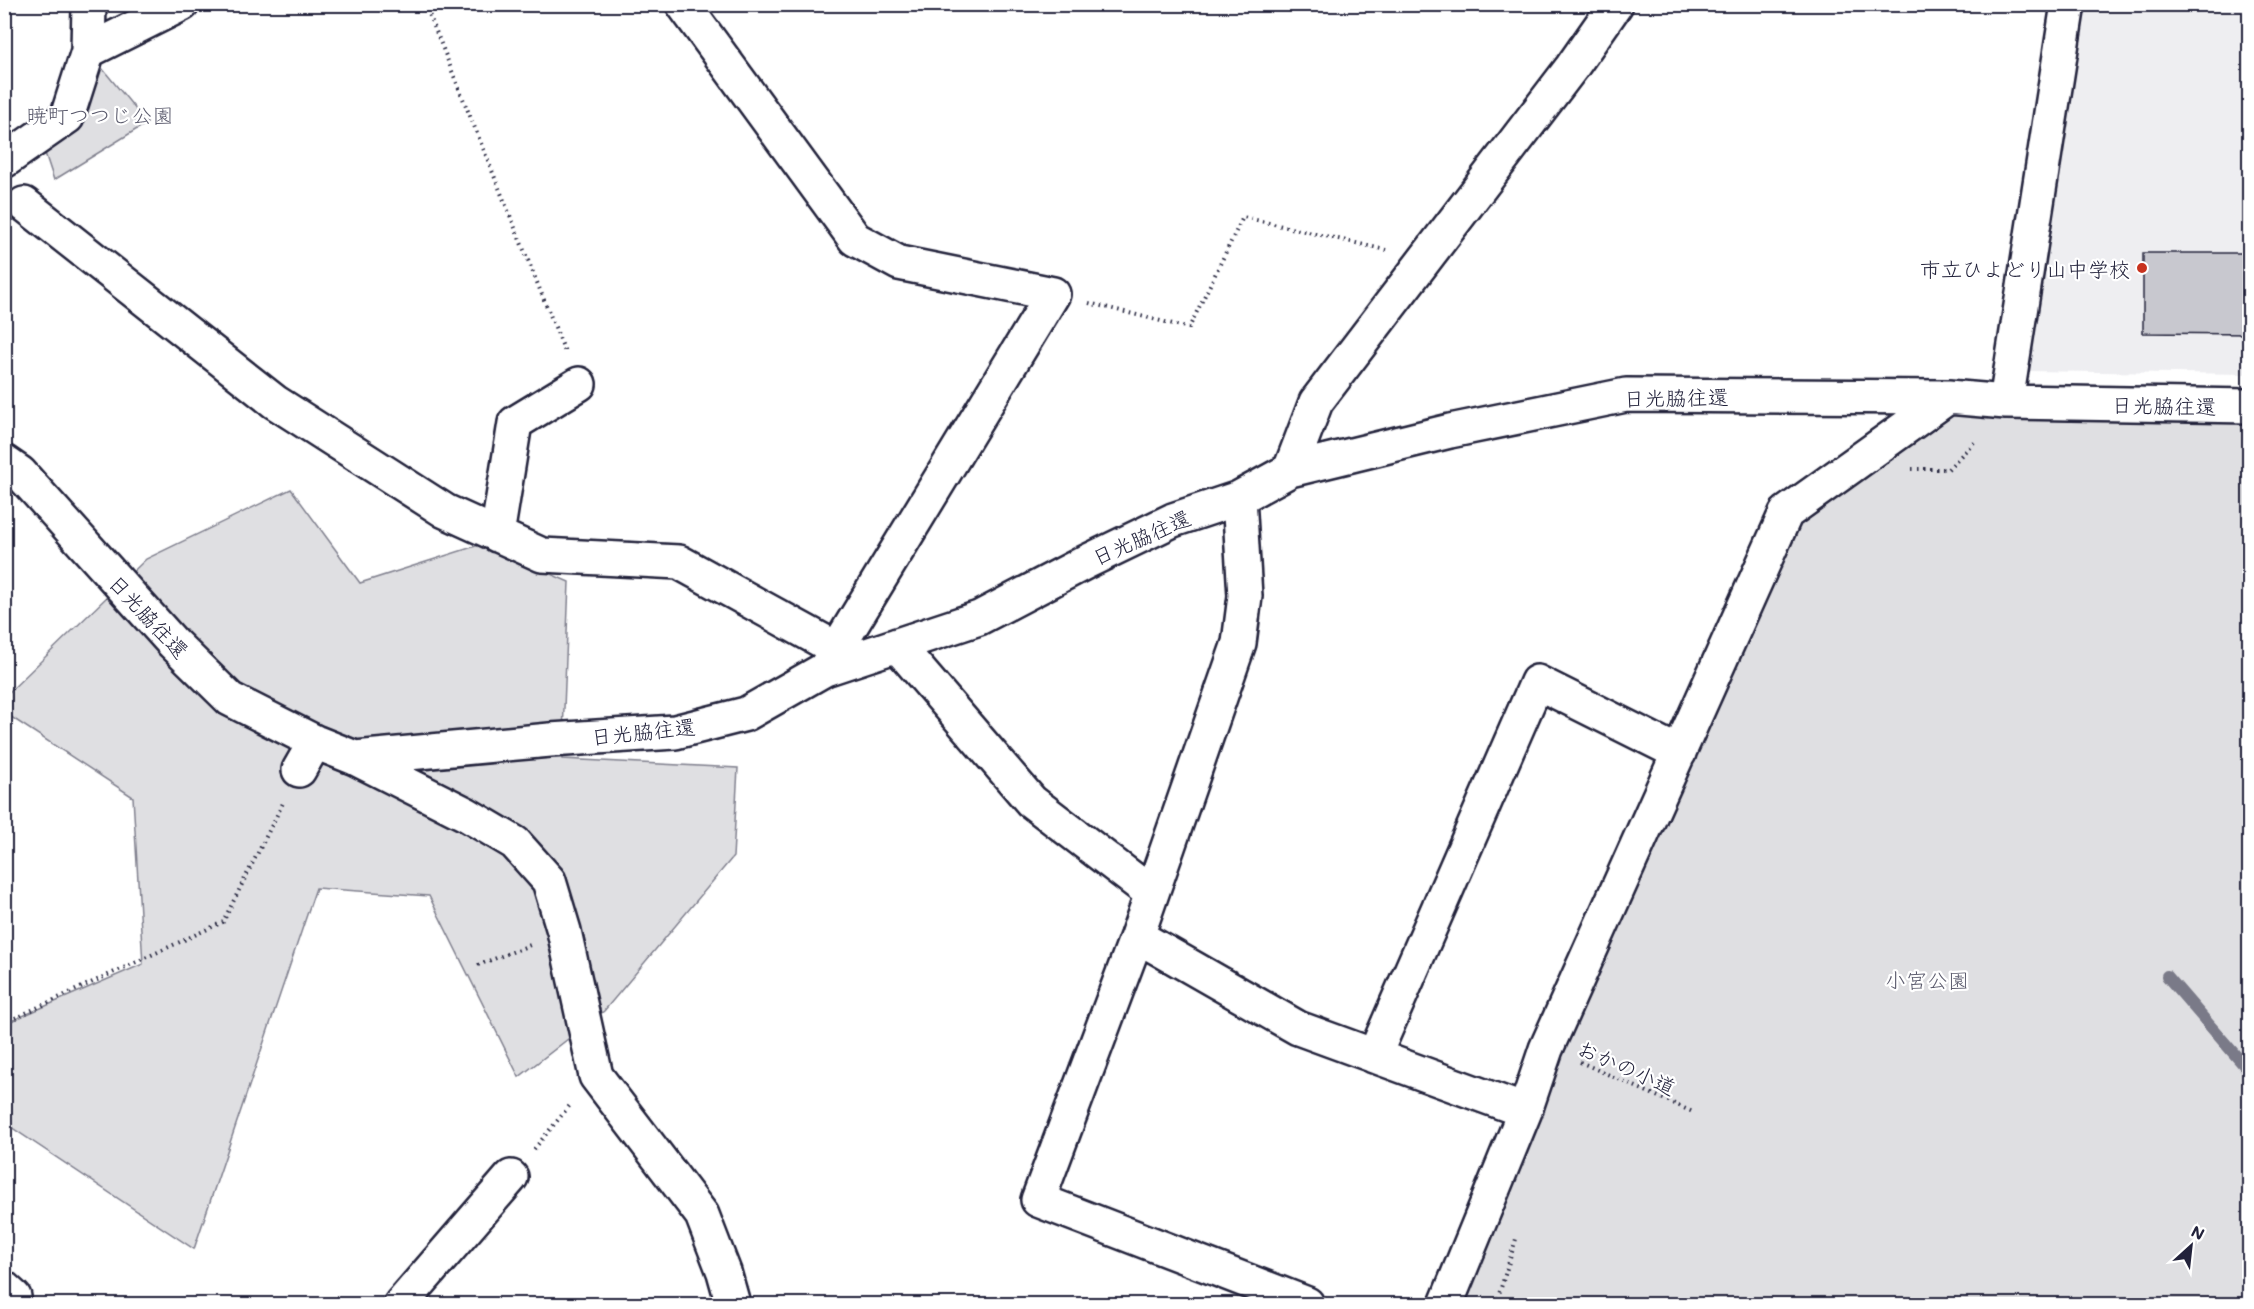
<svg xmlns="http://www.w3.org/2000/svg" width="2254" height="1309" font-family="Mali,'Klee One',sans-serif">
<style>
.built{fill:#eeeef1}
.green{fill:#dfdfe2;stroke:#80808e;stroke-width:1.5}
.lines{fill:none;stroke-linecap:round;stroke-linejoin:round}
.stream{stroke:#7a7a88;stroke-width:12}
.building{fill:#c8c8cf;stroke:#22223b;stroke-width:1.5}
.minor-casing{stroke:#22223b;stroke-width:38}
.path{stroke:#22223b;stroke-width:4;stroke-dasharray:1.5 4.5;stroke-linecap:butt}
.minor{stroke:#fff;stroke-width:33}
.poi-dot{fill:#c8321e;stroke:#fff;stroke-width:2}
.labels{text-anchor:middle;dominant-baseline:central;stroke-width:4.5;stroke-linejoin:round;paint-order:stroke}
.park-label{font-size:21px;fill:#5b5b6d;stroke:#fff}
.poi-label{font-size:21px;fill:#22223b;stroke:#fff;text-anchor:end}
.street-label{font-size:21px;fill:#22223b;stroke:#fff}
</style>
<rect width="100%" height="100%" fill="#fff"/>
<filter id="ink" filterUnits="userSpaceOnUse"><feTurbulence type="fractalNoise" baseFrequency=".0167" numOctaves="2"/><feDisplacementMap in="SourceGraphic" scale="12" xChannelSelector="R" yChannelSelector="G"/><feConvolveMatrix kernelMatrix="1 2 1 2 8 2 1 2 1" color-interpolation-filters="sRGB"/></filter>
<g filter="url(#ink)">
<!-- built -->
<path class="built" d="M2082 5H2249V374L2021 371Z"/>
<!-- green -->
<path class="green" d="M88 51 147 123 54 180 40 138Z
M1936 415 2249 422V1304H1446L1786 513Z
M291 489 360 583 482 544 569 582 562 759 738 768 733 857 604 1011 519 1077 429 896 316 888 194 1249 5 1123 4 1024 143 964 133 797 5 713V696L146 559Z"/>
<g class="lines">
<!-- stream -->
<path class="stream" d="M2167 976 2250 1072"/>
</g>
<!-- building -->
<path class="building" d="M2143 253H2250V334L2143 333Z"/>
<g class="lines">
<defs>
<path id="minor" d="M683 4 855 239 899 263 1053 294 826 667
M88 51 182 4
M4 161 67 117 88 51 89 4
M24 204 275 402 445 511 542 555 679 562 837 649
M2006 402 2068 4
M4 462 20 473 173 643 230 699 315 742 355 758 466 814 515 843 549 881 564 931 596 1076 702 1215 724 1272 733 1304
M1290 470 1316 402 1572 67 1616 4
M1239 498 1245 596 1239 643 1137 936 1038 1200 1307 1304
M497 535 515 423 579 384
M897 645 1031 801 1151 893
M355 758 550 740 675 732 746 714 825 669 979 618 1086 562 1173 520 1239 498 1290 470 1450 431 1626 395 1948 397 2006 402 2250 406
M299 770 315 742
M1137 936 1298 1028 1525 1111
M1374 1056 1537 682 1679 753
M4 1288 14 1297 8 1304
M401 1304 511 1177
M1446 1304 1525 1111 1546 1049 1786 513 1948 397"/>
</defs>
<!-- minor casing -->
<use href="#minor" class="minor-casing"/>
<!-- path -->
<path class="path" d="M425 4 565 352
M1089 303 1189 328 1243 217 1386 250
M1912 469H1948L1977 439
M478 965 530 945
M4 1023 223 922 283 803
M1580 1062 1695 1113
M534 1149 571 1104
M1496 1304 1516 1239"/>
<!-- minor -->
<use href="#minor" class="minor"/>
</g>
</g>
<!-- markers -->
<circle class="poi-dot" cx="2142" cy="268" r="6"/>
<g class="labels">
<!-- park labels -->
<g class="park-label">
<text x="100" y="114">暁町つつじ公園</text>
<text x="1927" y="979">小宮公園</text>
</g>
<!-- poi labels -->
<g class="poi-label">
<text x="2130" y="268">市立ひよどり山中学校</text>
</g>
<!-- street labels -->
<g class="street-label">
<text transform="translate(1676 397) rotate(-1)">日光脇往還</text>
<text transform="translate(2164 405) rotate(1)">日光脇往還</text>
<text transform="translate(1141 537) rotate(-24)">日光脇往還</text>
<text transform="translate(149 616) rotate(47)">日光脇往還</text>
<text transform="translate(643 731) rotate(-6)">日光脇往還</text>
<text transform="translate(1627 1067) rotate(24)">おかの小道</text>
</g>
</g>
<!-- margin -->
<rect width="2254" height="1309" fill="none" stroke="#fff" stroke-width="24"/>
<rect x="12" y="12" width="2230" height="1285" fill="none" stroke="#22223b" stroke-width="2" filter="url(#ink)"/>
<!-- north arrow -->
<g transform="translate(2191 1246) rotate(27)" stroke="#ffffff" stroke-width="4.5" paint-order="stroke">
<path d="M0-4.5L10 22L0 15L-10 22Z" fill="#22223b"/>
<text y="-9" font-size="16" font-weight="bold" text-anchor="middle" fill="#22223b">N</text>
</g>
</svg>
